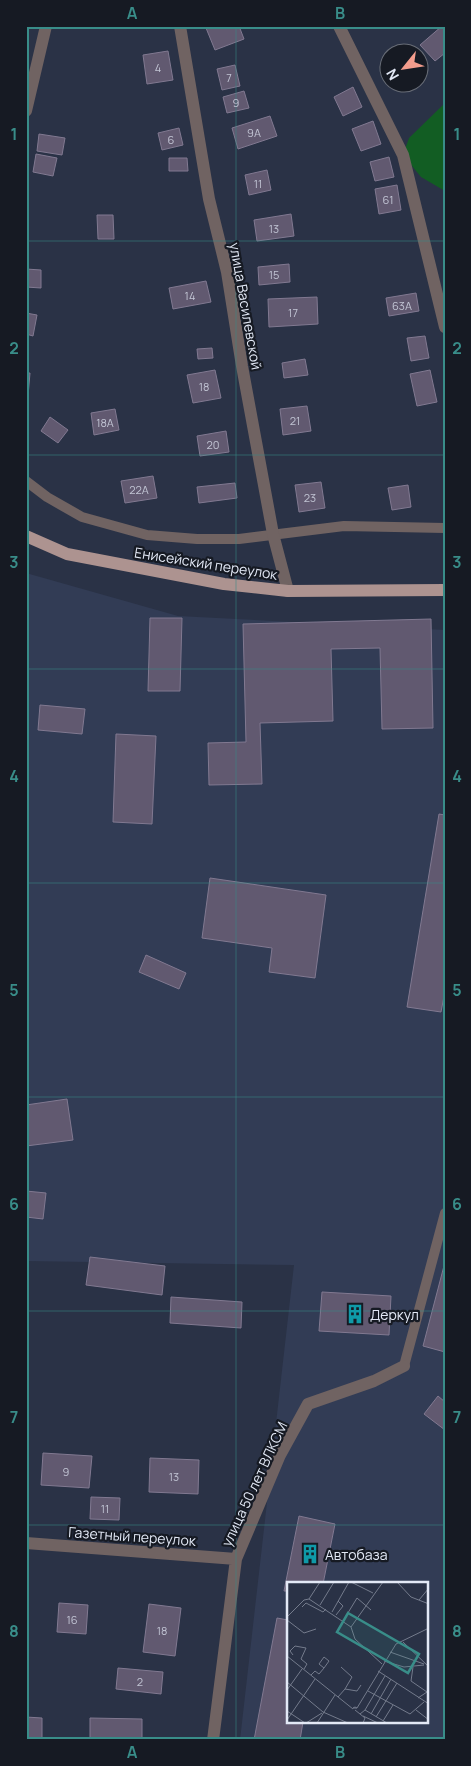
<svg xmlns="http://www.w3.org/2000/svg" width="471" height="1766" font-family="Manrope,sans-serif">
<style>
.built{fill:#323c55;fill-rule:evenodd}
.green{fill:#125d23}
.building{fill:#615970;stroke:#817991}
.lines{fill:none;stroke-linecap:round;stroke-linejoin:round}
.service{stroke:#706362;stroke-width:10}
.minor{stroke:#706362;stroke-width:12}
.primary{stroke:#ad9390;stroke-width:12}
.grid{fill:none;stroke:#398d89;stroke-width:1;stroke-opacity:0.55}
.labels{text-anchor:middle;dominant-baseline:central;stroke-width:4.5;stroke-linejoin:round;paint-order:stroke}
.number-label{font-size:11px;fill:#c2c5d4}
.street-label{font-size:14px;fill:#e3e9f6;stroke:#161a23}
.poi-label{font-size:14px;fill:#e3e9f6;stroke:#161a23;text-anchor:start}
.inset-road{fill:none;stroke:#747b8c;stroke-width:1}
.view{fill:#398d89;fill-opacity:0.15;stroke:#398d89;stroke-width:2.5}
.inset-edge{fill:none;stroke:#e3e9f6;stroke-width:2.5}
.neatline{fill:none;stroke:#398d89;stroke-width:2}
.grid-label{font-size:16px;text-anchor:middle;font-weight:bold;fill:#398d89}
</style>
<rect width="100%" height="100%" fill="#2a3246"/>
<!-- built -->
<path class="built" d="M26 573 178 616 445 630V1740H240L294 1265 26 1261ZM288 1584H427V1722H288Z"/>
<!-- green -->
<path class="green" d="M445 103V191L421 177 403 155 409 138Z"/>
<!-- building -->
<path class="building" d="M211 26H239L244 39 215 50 206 28Z
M442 26H445V53L435 61 420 45Z
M168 51 173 80 147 84 143 55Z
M235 65 240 86 222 90 217 69Z
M353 87 362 107 343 116 334 97Z
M244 91 249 108 227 113 223 97Z
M270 116 277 136 238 149 232 128Z
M373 121 381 144 361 151 352 129Z
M179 128 183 145 162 150 158 133Z
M39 134 65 138 62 155 37 151Z
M36 154 57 158 53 176 33 172Z
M389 157 394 177 375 181 370 162Z
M169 158H187L188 171H169Z
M267 170 271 190 249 195 245 175Z
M397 185 401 210 379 214 375 189Z
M291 214 294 236 257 241 254 220Z
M97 215H113L114 239H98Z
M289 264 290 282 259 285 258 267Z
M26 269 41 270V288L26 287Z
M206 281 211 302 173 309 169 288Z
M416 293 419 311 389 316 386 298Z
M317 297 318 324 269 327 268 299Z
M26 313 37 315 33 336 26 334Z
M425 336 429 358 411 361 407 338Z
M212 348 213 358 198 359 197 349Z
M305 359 308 375 284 378 282 363Z
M215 370 221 398 193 403 187 375Z
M430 370 437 402 417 406 410 374Z
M26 373H30L28 396H26Z
M307 406 311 431 283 435 280 409Z
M115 409 119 430 94 435 91 413Z
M50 417 68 430 58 443 41 431Z
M226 431 229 452 200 456 197 436Z
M153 476 157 498 125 503 121 481Z
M321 482 325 508 299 512 295 485Z
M235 483 237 498 199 503 197 487Z
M408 485 411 507 392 510 388 488Z
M150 618H182L180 691H148Z
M431 619 433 728 382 729 380 648 331 649 333 721 260 723 262 784 209 785 208 743 246 742 243 624Z
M40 705 85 709 82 734 38 730Z
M116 734 156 736 152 824 113 822Z
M439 814 445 815V991L441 1012 407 1007Z
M210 878 326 895 315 978 269 972 272 948 202 938Z
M146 955 186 973 179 989 139 972Z
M67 1099 73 1140 26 1146V1105Z
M26 1191 46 1193 43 1219 26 1217Z
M90 1257 165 1266 162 1295 86 1285Z
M445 1262V1352L423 1346Z
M322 1292 391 1296 389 1335 319 1331Z
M171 1297 242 1302 241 1328 170 1323Z
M438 1396 445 1402V1430L424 1414Z
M43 1453 92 1456 89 1488 41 1485Z
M150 1458 199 1460 198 1494 149 1492Z
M91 1497 120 1498 119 1520 90 1519Z
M299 1516 335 1524 323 1584H288V1591H284Z
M59 1603 88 1605 86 1634 57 1632Z
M149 1604 181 1608 175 1656 143 1652Z
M277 1618 288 1620V1722H303L300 1740H254Z
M118 1668 163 1672 161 1694 116 1689Z
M26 1717 42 1718V1740H26Z
M90 1718 142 1719V1740H90Z"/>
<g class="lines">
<!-- service -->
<path class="service" d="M26 481 47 497 82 517 147 535 197 539H239L344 526 445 528
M404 1366 445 1213"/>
<!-- minor -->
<path class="minor" d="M180 26 209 199 227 272 242 366 273 534 288 591
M339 26 403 155 445 327
M26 111 46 26
M26 1543 236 1559
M213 1740 236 1559 280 1455 308 1404 374 1381 404 1366"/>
<!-- primary -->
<path class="primary" d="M26 536 67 554 224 584 288 591 445 590"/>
</g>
<!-- grid -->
<path class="grid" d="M236 26V1740M26 241H445M26 455H445M26 669H445M26 883H445M26 1097H445M26 1311H445M26 1525H445"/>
<!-- icons -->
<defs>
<symbol id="building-bare" viewBox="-9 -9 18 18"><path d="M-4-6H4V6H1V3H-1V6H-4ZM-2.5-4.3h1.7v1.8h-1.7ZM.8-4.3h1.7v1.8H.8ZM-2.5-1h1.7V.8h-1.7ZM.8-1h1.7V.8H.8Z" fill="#0f9aa8" stroke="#161a23" stroke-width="2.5" paint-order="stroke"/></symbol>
</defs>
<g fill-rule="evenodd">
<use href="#building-bare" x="341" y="1300" width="28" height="28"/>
<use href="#building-bare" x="296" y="1540" width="28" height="28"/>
</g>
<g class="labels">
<!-- number labels -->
<g class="number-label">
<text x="158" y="67">4</text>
<text x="229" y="77">7</text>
<text x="236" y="102">9</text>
<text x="254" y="132">9А</text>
<text x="171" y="139">6</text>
<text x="258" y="183">11</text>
<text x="388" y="199">61</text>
<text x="274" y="228">13</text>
<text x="274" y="274">15</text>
<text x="190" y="295">14</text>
<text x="402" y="305">63А</text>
<text x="293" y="312">17</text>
<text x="204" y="386">18</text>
<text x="295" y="420">21</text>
<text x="105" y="422">18А</text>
<text x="213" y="444">20</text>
<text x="139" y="489">22А</text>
<text x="310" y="497">23</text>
<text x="66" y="1471">9</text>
<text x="174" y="1476">13</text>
<text x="105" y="1508">11</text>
<text x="72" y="1619">16</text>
<text x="162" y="1630">18</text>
<text x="140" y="1681">2</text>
</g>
<!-- street labels -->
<g class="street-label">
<text transform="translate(246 306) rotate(80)">улица Василевской</text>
<text transform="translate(206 563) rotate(9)">Енисейский переулок</text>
<text transform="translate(254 1484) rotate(-65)">улица 50 лет ВЛКСМ</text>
<text transform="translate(132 1536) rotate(4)">Газетный переулок</text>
</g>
<!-- poi labels -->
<g class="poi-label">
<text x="370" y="1314">Деркул</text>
<text x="325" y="1554">Автобаза</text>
</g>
</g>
<!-- overview -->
<g transform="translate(287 1582)">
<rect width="141" height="141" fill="#2a3246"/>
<path class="inset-road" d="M64 0 86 11M110 0 124 15 142 22M22 17 33 0M132 18 142 6M33 23 47 0M15 25 19 21 36 30 39 27M45 30 62 0M49 33 56 24 51 19M0 35 17 18 22 17 64 45 68 57 95 82M0 38 17 51 29 47M56 39 70 16 84 28M64 45 96 0M116 60 142 85M103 70 137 82M6 73 3 69 8 64 19 66 14 77 20 82 17 87M0 74 66 127M97 79 117 85 137 83M54 85 65 95 58 107M126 85 124 99 140 110 131 116M91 89 142 122M24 93 28 89 32 92 37 86 42 79 37 75 32 82 37 86M0 100 36 130 61 141M0 108 15 87M81 109 123 132 137 120M51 115 58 107 70 109 74 103M70 126H66L68 125 70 126 109 62 142 46M68 128 78 136 76 141M78 128 98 94M129 128 142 138M0 129 18 141M73 132 78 128 100 141M84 132 104 97M76 134 91 141M89 135 110 101M0 138 28 97M96 139 106 123M19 141 35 131M30 141 48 113"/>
<path class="view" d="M61 31 132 72 121 91 50 50Z"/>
<rect width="141" height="141" class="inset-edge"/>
</g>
<!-- border -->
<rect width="471" height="1766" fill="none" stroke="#161a23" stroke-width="55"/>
<!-- north arrow -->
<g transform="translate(404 68) rotate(240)"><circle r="24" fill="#161a23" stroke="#686d77"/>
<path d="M0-4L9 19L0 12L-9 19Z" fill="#f49d8d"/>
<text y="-8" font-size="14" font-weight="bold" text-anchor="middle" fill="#e3e9f6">N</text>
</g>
<rect x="28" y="28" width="416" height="1710" class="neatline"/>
<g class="grid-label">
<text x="132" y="19">A</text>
<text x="340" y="19">B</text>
<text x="14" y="140">1</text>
<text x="457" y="140">1</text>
<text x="14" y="354">2</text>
<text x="457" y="354">2</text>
<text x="14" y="568">3</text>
<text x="457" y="568">3</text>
<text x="14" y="782">4</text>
<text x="457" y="782">4</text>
<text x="14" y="996">5</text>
<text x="457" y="996">5</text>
<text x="14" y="1210">6</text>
<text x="457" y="1210">6</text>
<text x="14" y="1423">7</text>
<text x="457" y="1423">7</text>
<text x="14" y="1637">8</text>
<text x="457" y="1637">8</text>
<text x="132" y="1758">A</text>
<text x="340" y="1758">B</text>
</g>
</svg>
